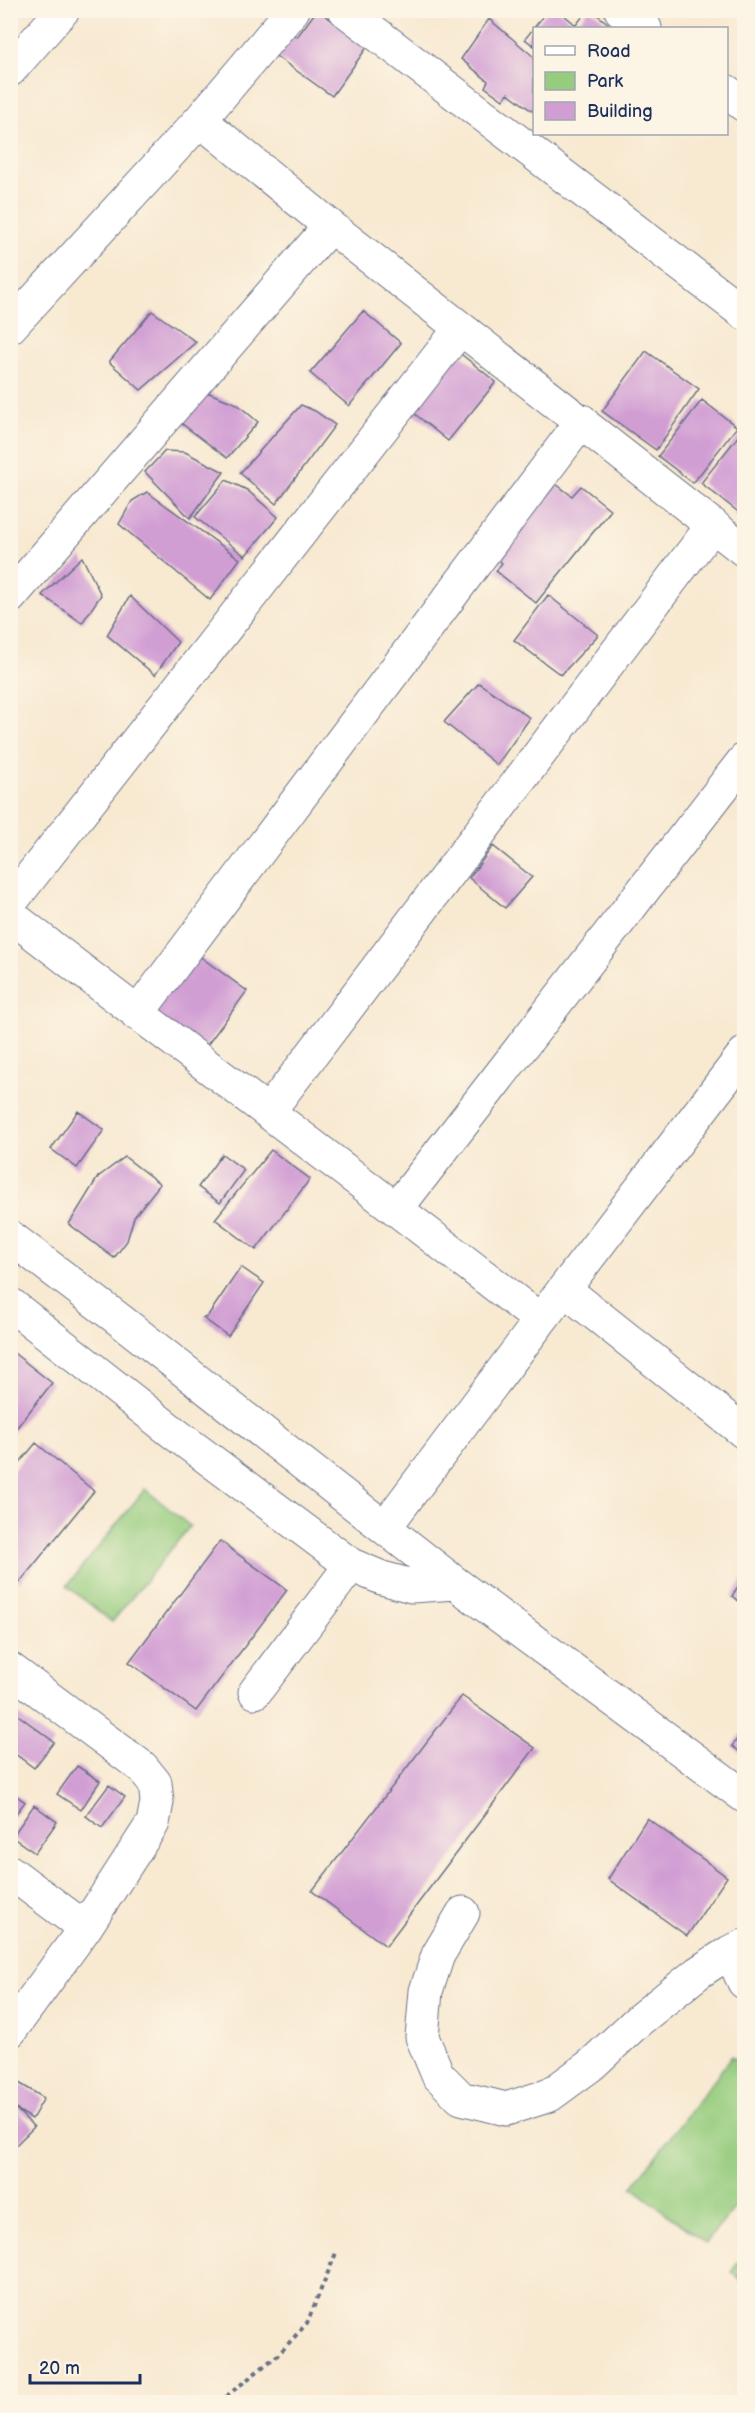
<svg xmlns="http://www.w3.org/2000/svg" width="755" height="2413" font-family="'Balsamiq Sans',sans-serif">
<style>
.green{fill:#95cc7e;stroke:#587e6e;stroke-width:1.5}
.building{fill:#d19ed4}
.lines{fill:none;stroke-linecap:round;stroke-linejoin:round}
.minor-casing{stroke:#687086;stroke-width:35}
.path{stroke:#687086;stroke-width:4;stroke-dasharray:4.5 4.5;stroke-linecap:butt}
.minor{stroke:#fff;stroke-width:33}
</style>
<rect width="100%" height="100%" fill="#fcf5e5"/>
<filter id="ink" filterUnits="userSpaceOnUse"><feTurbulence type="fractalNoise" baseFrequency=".0167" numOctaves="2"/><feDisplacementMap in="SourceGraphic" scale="12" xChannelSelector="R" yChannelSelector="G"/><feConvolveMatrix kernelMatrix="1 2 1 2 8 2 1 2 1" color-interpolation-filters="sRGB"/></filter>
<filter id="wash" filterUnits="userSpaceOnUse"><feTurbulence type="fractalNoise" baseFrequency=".008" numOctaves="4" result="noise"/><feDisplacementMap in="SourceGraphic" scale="24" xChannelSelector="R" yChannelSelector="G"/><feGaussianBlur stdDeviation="1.35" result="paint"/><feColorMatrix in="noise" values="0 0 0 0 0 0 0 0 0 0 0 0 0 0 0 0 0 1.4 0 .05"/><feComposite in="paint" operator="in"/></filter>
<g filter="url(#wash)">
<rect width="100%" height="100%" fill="#f8e9d1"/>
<!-- green -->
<path class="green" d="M145 1489 190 1526 112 1622 67 1586Z
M732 2056 744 2067V2196L706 2243 632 2187Z
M744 2255V2284L731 2272Z"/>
<g id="blocks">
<!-- building -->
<path class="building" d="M317 10 368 46 332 96 273 54 285 28 297 37Z
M548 10H558L576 25 588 10H591L610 25 607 28H534V46L525 39Z
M489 19 534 57V107L532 111 508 93 503 100 485 87 488 81 461 59Z
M152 311 196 342 141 390 109 362Z
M363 311 401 343 349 406 310 373Z
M442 339 496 382 448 441 394 397Z
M646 351 699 389 656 450 602 411Z
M204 391 237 404 258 422 227 458 181 423Z
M702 400 737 427 693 483 658 456Z
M301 405 315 411 335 425 276 504 240 473Z
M744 429V510L741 514 701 483Z
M165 451 185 452 224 472 190 518 145 472Z
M226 480 247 490 278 517 245 556 195 517Z
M556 484 572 496 581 486 611 510 536 603 496 571 502 563 497 558Z
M147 492 240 559 210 600 119 524 132 501Z
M82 557 101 595 82 623 42 595Z
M548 595 598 635 561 675 514 640Z
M130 596 178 642 155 675 107 635Z
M479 683 530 718 497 765 444 722Z
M493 846 532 877 505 908 469 878Z
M191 950 247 991 205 1048 151 1018Z
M78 1111 104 1130 77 1168 51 1149Z
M271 1150 310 1179 256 1250 215 1219Z
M222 1154 244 1170 220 1203 198 1187Z
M125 1157 160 1184 134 1217 127 1241 114 1258 69 1224 98 1177Z
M241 1267 264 1283 228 1336 203 1318 207 1317Z
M10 1350 52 1383 10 1436Z
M36 1443 94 1491 20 1582 10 1574V1474Z
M220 1541 287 1590 196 1711 129 1662Z
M744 1577V1605L732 1596Z
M462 1696 535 1748 386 1946 312 1891Z
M10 1709 54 1742 34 1768 10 1750Z
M744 1730V1755L732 1746Z
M77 1766 100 1781 81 1810 57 1794Z
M109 1785 125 1797 102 1828 86 1816Z
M10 1791 25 1802 10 1821Z
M34 1805 57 1822 35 1853 12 1837Z
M647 1818 727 1877 687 1936 608 1879Z
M14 2080 44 2098 32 2119 16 2109 34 2127 14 2147 10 2142V2109H16L10 2106V2085Z"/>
</g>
</g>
<g filter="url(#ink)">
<use href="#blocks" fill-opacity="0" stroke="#687086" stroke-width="1.5"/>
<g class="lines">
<defs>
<path id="minor" d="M345 10 744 313
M621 10 645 28
M10 70 63 10
M726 91 744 105
M200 120 330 226 744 550
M10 327 200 120 293 10
M10 597 330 226
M10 903 460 329
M10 915C186 1052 365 1183 540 1320
M137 1014 582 421
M269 1111 713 525
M397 1208 744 760
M10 1237 121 1321 455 1583 744 1796
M564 1289 744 1432
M10 1304 174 1433 351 1565 382 1578 412 1586 455 1583
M385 1527 564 1289 744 1054
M10 1669 142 1767 155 1783 157 1802 153 1823 85 1928 10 2031
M255 1692 351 1565
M10 1872 85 1928
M463 1913 438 1955 426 1991 422 2037 438 2075 461 2098 506 2109 550 2095 591 2065 639 2020 699 1972 730 1952 744 1946
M730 1952 744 1982"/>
</defs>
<!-- minor casing -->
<use href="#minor" class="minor-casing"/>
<!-- path -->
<path class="path" d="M219 2402 279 2354 307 2323 336 2253"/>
<!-- minor -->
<use href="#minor" class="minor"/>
</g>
</g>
<!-- margin -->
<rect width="755" height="2413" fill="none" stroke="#fcf5e5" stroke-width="36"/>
<!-- legend -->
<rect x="533" y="27" width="195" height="108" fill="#fcf5e5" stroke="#a2a6af" stroke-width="1.5"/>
<rect x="545" y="46" width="30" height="9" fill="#ffffff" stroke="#a2a6af" stroke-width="1.5"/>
<text x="587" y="57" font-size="18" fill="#1b2f5e">Road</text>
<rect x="545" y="72" width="30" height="18" fill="#95cc7e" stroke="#a2a6af" stroke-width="1.5"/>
<text x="587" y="87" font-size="18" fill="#1b2f5e">Park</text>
<rect x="545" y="102" width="30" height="18" fill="#d19ed4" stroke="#a2a6af" stroke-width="1.5"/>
<text x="587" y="117" font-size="18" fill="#1b2f5e">Building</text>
<!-- scale -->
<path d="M30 2374v9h110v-9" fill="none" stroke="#1b2f5e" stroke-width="3"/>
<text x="39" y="2374" font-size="18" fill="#1b2f5e" stroke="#fcf5e5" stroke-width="4.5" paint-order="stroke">20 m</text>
</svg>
